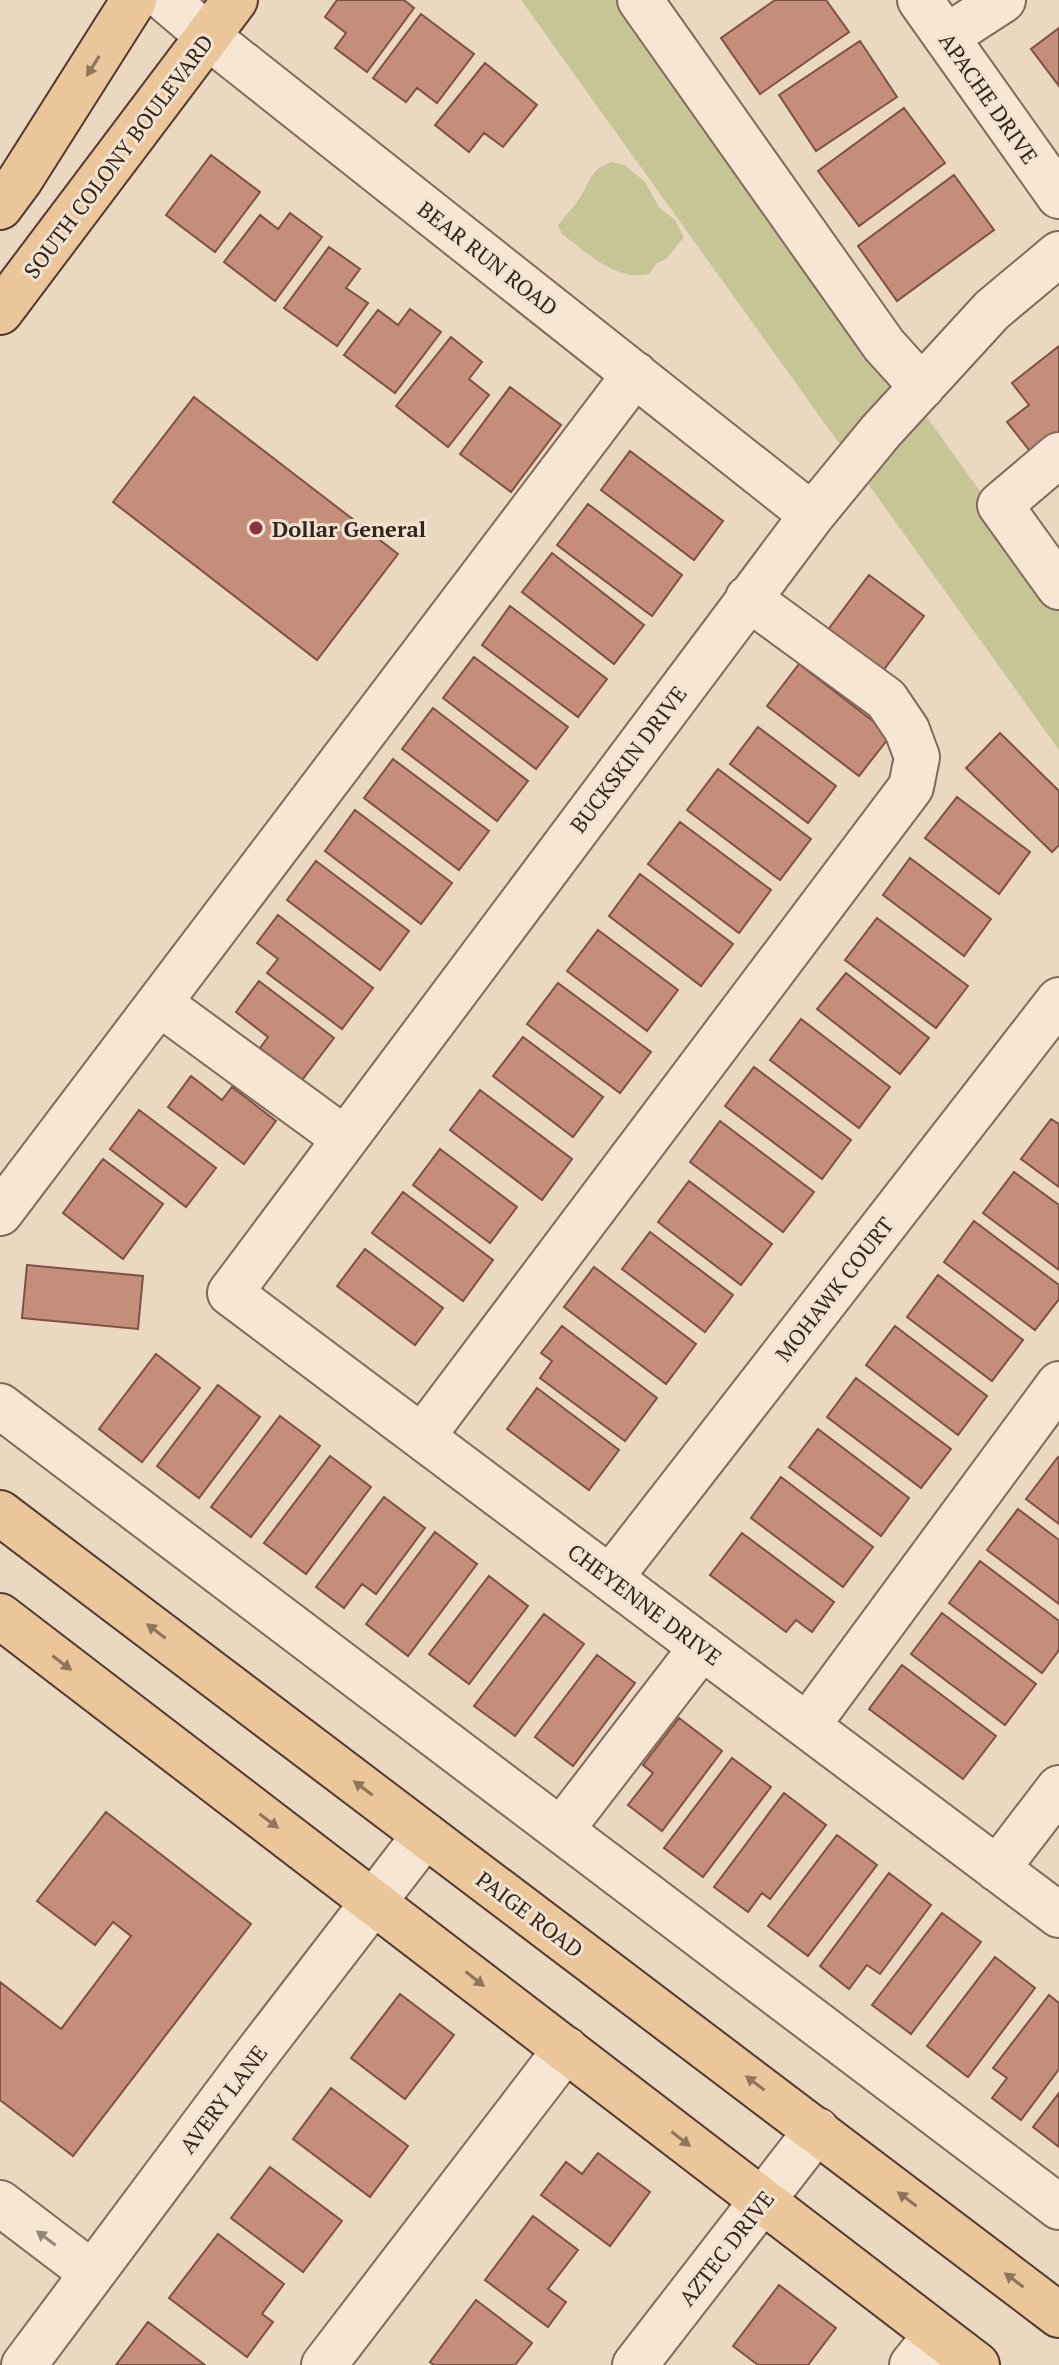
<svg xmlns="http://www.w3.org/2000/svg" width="1059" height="2365" font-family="'PT Serif',serif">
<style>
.green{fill:#c7c596}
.building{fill:#c58e7a;stroke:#7f5142;stroke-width:2}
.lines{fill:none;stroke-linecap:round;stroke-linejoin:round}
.minor-casing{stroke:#82695a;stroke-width:48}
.major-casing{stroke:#50392e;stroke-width:48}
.minor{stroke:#f6e6d3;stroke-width:44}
.major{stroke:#ebc69b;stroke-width:44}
.oneway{fill:#8f755c}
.oneway2{fill:#948578}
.poi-dot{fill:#8c2f3e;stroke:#f2e3d0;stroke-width:3}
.labels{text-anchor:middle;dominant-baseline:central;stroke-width:6;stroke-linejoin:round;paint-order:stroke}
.street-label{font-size:22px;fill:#33241d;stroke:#f2e3d0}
.poi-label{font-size:22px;font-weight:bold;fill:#33241d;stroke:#f2e3d0;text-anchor:start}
</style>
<rect width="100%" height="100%" fill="#ead8c1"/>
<!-- green -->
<path class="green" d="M521 0H627L1059 601V750Z
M612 162 625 165 645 182 659 207 675 220 684 237 666 259 657 263 649 274C617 282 587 253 562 234L558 225C566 215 576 205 582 194 591 179 593 167 612 162Z"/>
<!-- building -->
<path class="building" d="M337 0H404L414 8 367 72 335 48 346 33 325 17Z
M775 0H826L849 32 760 94 721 38Z
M421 14 474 54 437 103 417 88 406 102 373 78Z
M1059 28V86L1031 49Z
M860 41 897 97 816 151 779 95Z
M485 63 537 105 503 147 484 133 469 152 435 125Z
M904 108 945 163 859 226 818 171Z
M211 155 260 192 215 252 166 215Z
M954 175 994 230 897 301 858 246Z
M290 213 322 237 275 301 224 262 260 215 278 229Z
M329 247 360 269 346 288 368 303 337 346 284 308Z
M410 309 441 332 395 393 344 355 378 310 398 325Z
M451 337 482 362 469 379 489 395 448 447 396 406Z
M1059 346V434L1033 455 1007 422 1029 405 1012 383Z
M510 387 561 425 511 492 460 454Z
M194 397 398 554 317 660 113 502Z
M630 451 723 521 694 560 601 490Z
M588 504 682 575 652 616 557 545Z
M552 553 644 625 614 664 522 592Z
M869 575 924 616 882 672 827 631Z
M510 606 607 679 578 717 482 645Z
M474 657 568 727 536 769 443 698Z
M799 664 891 735 859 776 767 706Z
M433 708 528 781 497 821 402 749Z
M758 727 836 786 808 823 730 764Z
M1000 733 1059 791V845L1052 852 966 768Z
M393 759 489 831 459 870 364 798Z
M718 769 811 839 780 880 687 810Z
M957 797 1030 852 999 894 925 838Z
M355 810 452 883 421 924 325 851Z
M680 822 771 890 739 933 648 864Z
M910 858 991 919 964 956 883 895Z
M316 861 409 931 380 970 287 900Z
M640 874 733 944 701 986 609 916Z
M278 915 373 988 342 1029 267 973 278 959 257 943Z
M877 918 968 986 936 1028 845 960Z
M598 930 678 990 647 1031 567 971Z
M846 973 929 1038 900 1074 817 1009Z
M259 981 334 1038 302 1080 260 1048 268 1037 236 1012Z
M558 983 651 1052 620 1093 527 1024Z
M801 1019 890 1087 859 1128 770 1060Z
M523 1037 603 1097 573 1137 493 1076Z
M754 1067 851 1140 822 1179 725 1106Z
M191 1076 222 1100 232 1087 276 1121 244 1164 168 1107Z
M480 1090 572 1159 542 1200 450 1130Z
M139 1110 216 1168 186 1207 110 1149Z
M1051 1119 1059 1124V1187L1021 1159Z
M720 1121 814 1192 783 1232 690 1162Z
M440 1149 517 1207 490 1243 413 1185Z
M103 1159 163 1204 123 1259 63 1213Z
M1014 1172 1059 1205V1270L983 1213Z
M689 1181 772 1244 741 1285 658 1222Z
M403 1192 493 1260 463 1301 372 1233Z
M974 1221 1059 1285V1299L1035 1330 944 1262Z
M650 1232 733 1295 705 1332 622 1269Z
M365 1249 443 1308 415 1345 337 1286Z
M27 1265 143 1276 138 1329 22 1318Z
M594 1267 696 1344 666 1384 564 1307Z
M938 1275 1023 1340 992 1381 907 1317Z
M562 1326 657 1398 625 1441 540 1378 552 1361 541 1353Z
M895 1326 987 1396 958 1435 866 1365Z
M156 1354 200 1388 142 1462 99 1429Z
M856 1378 951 1449 921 1488 827 1417Z
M218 1385 260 1417 199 1498 157 1466Z
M537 1388 619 1450 589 1490 507 1429Z
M280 1416 320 1446 251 1537 211 1507Z
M818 1429 909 1498 881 1536 789 1467Z
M330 1456 371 1487 306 1574 264 1543Z
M1058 1457 1059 1458V1524L1026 1499Z
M781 1477 873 1547 843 1587 751 1518Z
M384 1497 425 1528 376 1594 362 1584 344 1608 316 1587Z
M1018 1509 1059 1540V1604L987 1550Z
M435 1532 477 1564 408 1656 366 1624Z
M742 1533 834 1602 812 1632 796 1620 786 1632 710 1575Z
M980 1561 1059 1621V1650L1042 1673 949 1603Z
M489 1576 528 1606 469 1684 429 1654Z
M942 1613 1036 1684 1005 1725 911 1654Z
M544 1614 584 1644 515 1736 474 1706Z
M597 1655 635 1683 573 1766 535 1737Z
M902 1665 996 1736 963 1779 869 1709Z
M679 1718 722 1751 662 1831 628 1805 653 1773 643 1765Z
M732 1758 771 1787 703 1877 664 1848Z
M784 1793 826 1825 770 1899 762 1893 748 1912 714 1887Z
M106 1812 251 1924 73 2156 0 2100V1982L61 2029 131 1936 113 1922 95 1945 37 1901Z
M837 1835 877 1865 808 1956 768 1926Z
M889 1873 931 1905 880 1974 867 1965 849 1989 820 1966Z
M942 1913 981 1942 911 2034 872 2005Z
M995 1957 1035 1988 968 2077 927 2046Z
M400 1994 454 2035 405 2099 351 2058Z
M1049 1995 1059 2003V2069L1021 2120 992 2098 1007 2078 993 2068Z
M331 2088 408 2146 370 2197 293 2139Z
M1059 2093V2147L1033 2127Z
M598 2153 650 2192 610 2246 541 2195 566 2162 582 2174Z
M270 2167 342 2221 303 2272 231 2218Z
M533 2216 578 2250 548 2289 566 2302 548 2327 485 2280Z
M218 2234 284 2284 262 2314 273 2322 247 2357 169 2298Z
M779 2285 836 2328 808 2365H758L733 2346Z
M476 2300 532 2343 515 2365H434L430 2362Z
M148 2322 205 2365H116Z"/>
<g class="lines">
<defs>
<path id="minor" d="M166 0 226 51 812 515
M640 0 884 345 922 387
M920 0 1059 196
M946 37 1003 0
M1059 254 992 310 881 431 812 515 230 1293 1059 1915
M1059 455 1000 505 1059 587
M159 1003 345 1139
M0 1213 635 374
M0 1406 1059 2207
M422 1437 911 787 917 757 907 730 886 699 748 598
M610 1578 1059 1000
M807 1726 1059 1384
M561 1830 702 1647
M997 1869 1059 1788
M0 2203 92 2273
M24 2365 248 2065 425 1835
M324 2365 566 2049
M635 2365 817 2130
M912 2365 936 2335"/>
<path id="major" d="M0 207 20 180 134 0
M0 312 235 0
M0 1513 1059 2315
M0 1616 977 2365"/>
</defs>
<!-- minor casing -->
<use href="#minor" class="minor-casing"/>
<!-- major casing -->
<use href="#major" class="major-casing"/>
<!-- minor -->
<use href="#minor" class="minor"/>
<!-- major -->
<use href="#major" class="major"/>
</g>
<!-- one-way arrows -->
<defs><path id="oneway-solid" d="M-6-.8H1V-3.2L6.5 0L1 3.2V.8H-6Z" transform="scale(2)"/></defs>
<g class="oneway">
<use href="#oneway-solid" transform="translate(93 66) rotate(122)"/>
<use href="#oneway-solid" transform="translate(156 1631) rotate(-143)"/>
<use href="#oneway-solid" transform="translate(62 1663) rotate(37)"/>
<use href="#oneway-solid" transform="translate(363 1788) rotate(-143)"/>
<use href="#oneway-solid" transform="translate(269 1821) rotate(37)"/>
<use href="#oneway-solid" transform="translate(475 1979) rotate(38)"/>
<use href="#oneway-solid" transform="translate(755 2083) rotate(-143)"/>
<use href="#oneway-solid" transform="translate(681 2139) rotate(38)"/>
<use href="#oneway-solid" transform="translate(907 2199) rotate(-143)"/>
<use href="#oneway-solid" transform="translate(1014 2280) rotate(-143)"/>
</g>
<use class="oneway2" href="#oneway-solid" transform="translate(46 2238) rotate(-143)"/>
<!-- markers -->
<circle class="poi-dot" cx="256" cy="528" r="8"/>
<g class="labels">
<!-- street labels -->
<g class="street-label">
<text transform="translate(989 98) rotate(55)">APACHE DRIVE</text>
<text transform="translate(118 156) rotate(-53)">SOUTH COLONY BOULEVARD</text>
<text transform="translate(488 258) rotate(38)">BEAR RUN ROAD</text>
<text transform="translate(628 759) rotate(-53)">BUCKSKIN DRIVE</text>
<text transform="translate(834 1289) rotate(-52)">MOHAWK COURT</text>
<text transform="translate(645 1604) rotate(37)">CHEYENNE DRIVE</text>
<text transform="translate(530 1914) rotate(37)">PAIGE ROAD</text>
<text transform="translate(223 2099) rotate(-53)">AVERY LANE</text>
<text transform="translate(726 2248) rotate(-52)">AZTEC DRIVE</text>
</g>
<!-- poi labels -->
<g class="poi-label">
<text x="272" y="528">Dollar General</text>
</g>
</g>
</svg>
